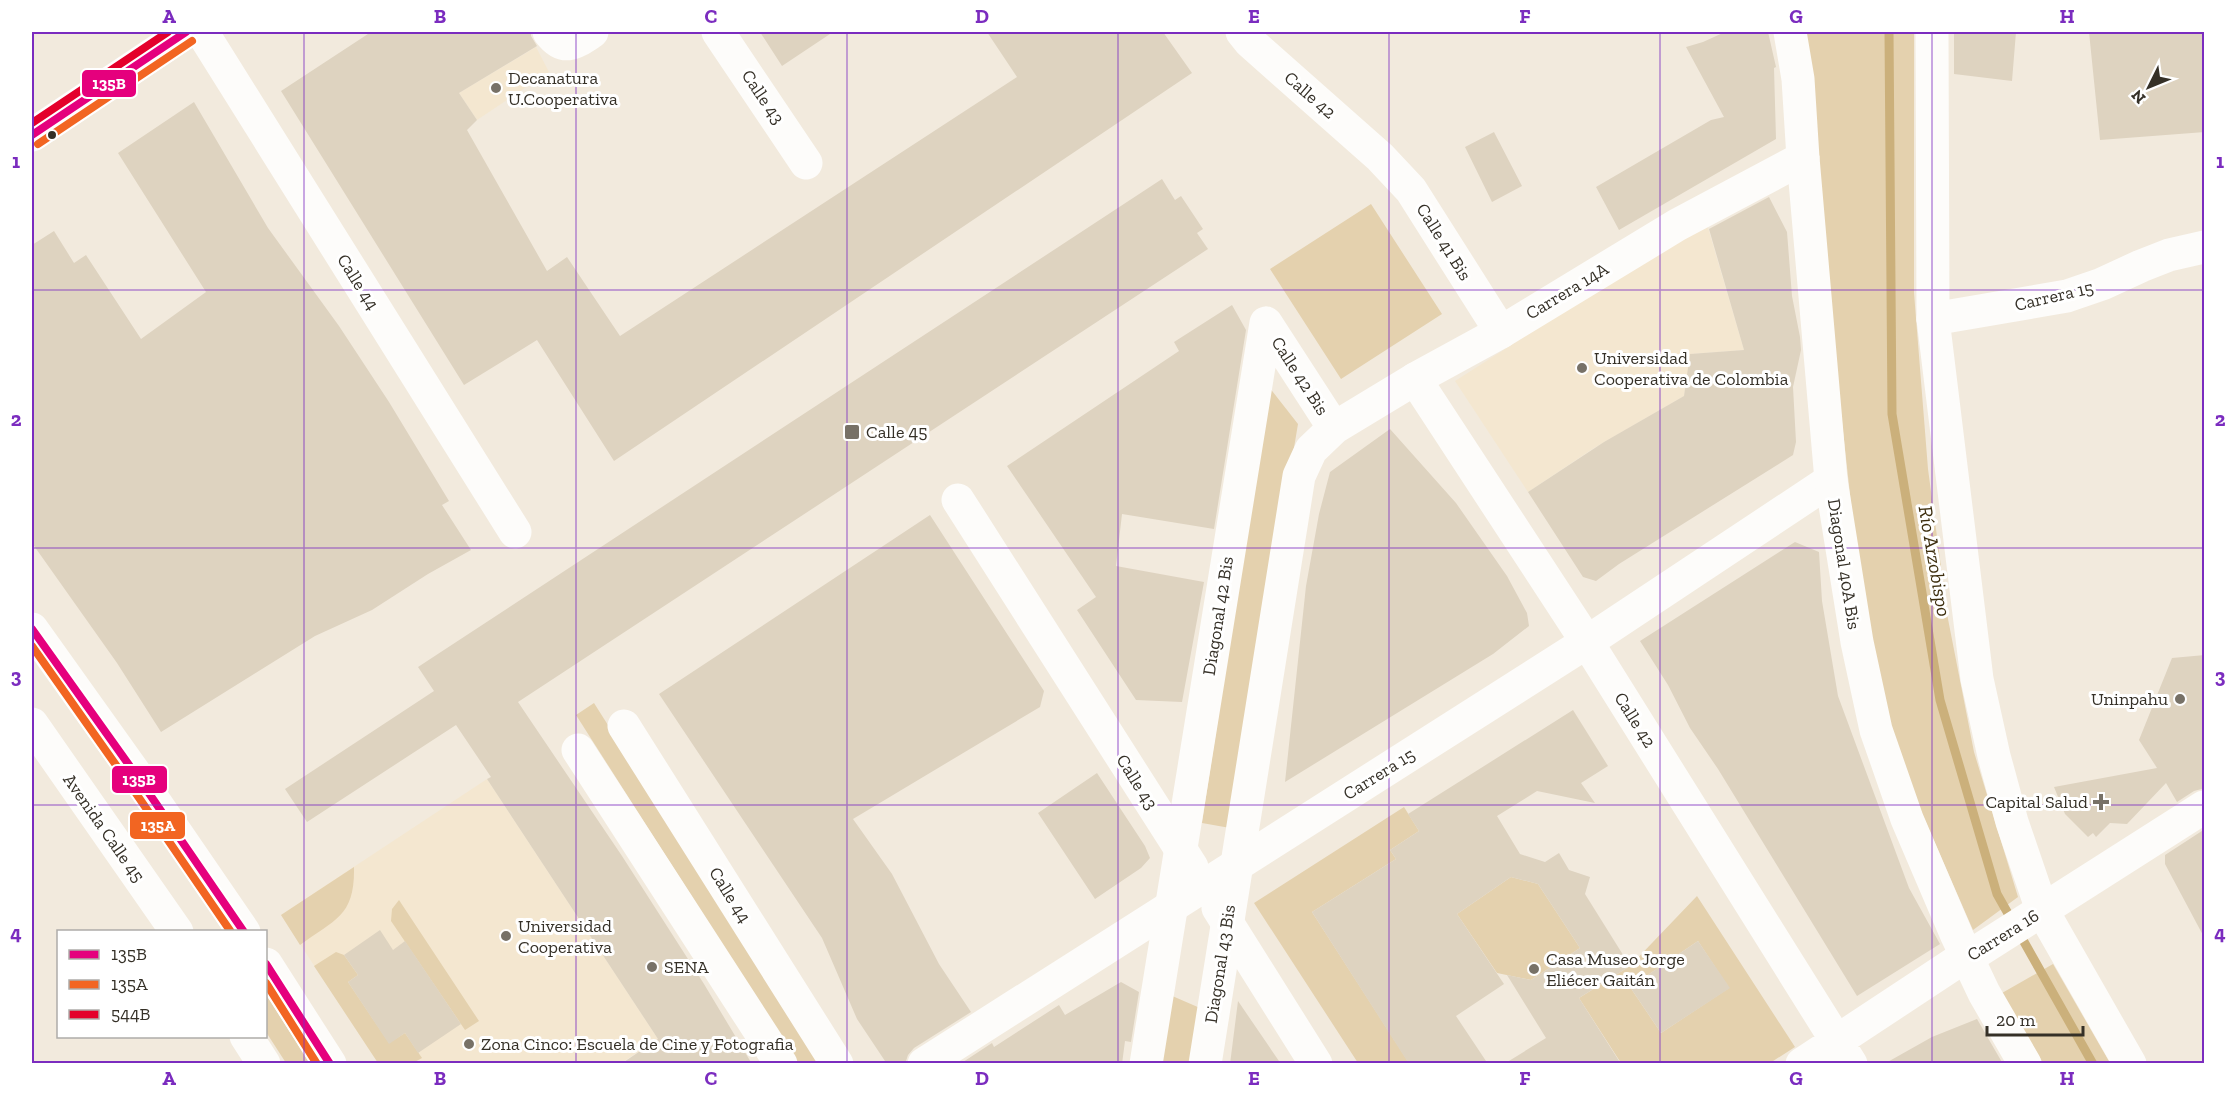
<svg xmlns="http://www.w3.org/2000/svg" width="2236" height="1095" font-family="'Zilla Slab',serif">
<style>
.built{fill:#f4e7d0}
.green{fill:#e4d1ae;fill-rule:evenodd}
.lines{fill:none;stroke-linecap:round;stroke-linejoin:round}
.stream{stroke:#cbb07b;stroke-width:9}
.building{fill:#ded3c0}
.street{stroke:#fdfcfa;stroke-width:33}
.secondary{stroke:#fdfcfa;stroke-width:33}
.bus-1-casing{stroke:#fff;stroke-width:12}
.bus-2-casing{stroke:#fff;stroke-width:12}
.bus-3-casing{stroke:#fff;stroke-width:12}
.bus-1{stroke:#e5007d;stroke-width:8}
.bus-2{stroke:#f26522;stroke-width:8}
.bus-3{stroke:#e4002b;stroke-width:8}
.grid{fill:none;stroke:#7b2cbf;stroke-width:1.5;stroke-opacity:0.55}
.poi-dot{fill:#777167;stroke:#fff;stroke-width:2}
.bus-dot{fill:#353027;stroke:#fff;stroke-width:2}
.labels{text-anchor:middle;dominant-baseline:central;stroke-width:6;stroke-linejoin:round;paint-order:stroke}
.poi-label{font-size:18px;fill:#353027;stroke:#fff;text-anchor:start}
.street-label{font-size:18px;fill:#353027;stroke:#fff}
.water-label{font-size:20px;font-style:italic;fill:#3d2e0e;stroke:#fff}
.line-badge{stroke:#fff;stroke-width:2}
.badge-label{font-size:16px;text-anchor:middle;font-weight:bold;fill:#fff}
.neatline{fill:none;stroke:#7b2cbf;stroke-width:2}
.grid-label{font-size:20px;text-anchor:middle;font-weight:bold;fill:#7b2cbf}
</style>
<rect width="100%" height="100%" fill="#f2eadd"/>
<!-- built -->
<path class="built" d="M536 47 549 72 477 120 459 93Z
M1706 221 1744 350 1691 354 1684 396 1594 448 1528 492 1455 381Z
M487 779 658 1039 621 1063H378L281 915Z"/>
<!-- green -->
<path class="green" d="M1799 32H1914V293L1928 469 1948 619 1974 752 2018 897 1973 930 1893 747 1860 585Z
M1371 204 1442 314 1341 379 1270 269Z
M1269 387 1298 424 1230 828 1202 823Z
M594 703 822 1063H798L576 715Z
M1404 807 1419 831 1390 850 1396 859 1312 912 1409 1063H1358L1254 903Z
M354 867C355 916 336 919 300 945L281 915Z
M1511 877 1538 884 1580 948 1531 980 1497 973 1457 914Z
M1697 896 1795 1047 1770 1063H1621L1579 998 1630 966ZM1698 941 1729 988 1661 1033 1630 987Z
M399 900 479 1021 465 1030 391 921 392 909Z
M336 952 344 955 358 975 348 982 389 1043 405 1033 422 1058 413 1063H378L314 966Z
M2053 964 2110 1063H2043L2002 993Z
M266 991 313 1063H286L266 1032Z
M1170 995 1200 1008 1191 1063 1161 1064Z"/>
<g class="lines">
<!-- stream -->
<path class="stream" d="M1889 32 1892 414 1940 700 1997 894 2093 1064"/>
</g>
<!-- building -->
<path class="building" d="M371 32H531V36L537 46 459 93 477 120 467 130 547 271 567 257 620 336 1017 77 987 32H1163L1192 73 614 461 537 340 464 385 281 91Z
M760 32H833L782 66Z
M1725 32H1768L1776 67 1774 68 1776 139 1619 230 1596 187 1711 120 1724 117 1686 47 1703 42Z
M1954 32H2016L2012 81 1954 74Z
M2089 32H2205V132L2100 140Z
M194 102 268 228 339 326 389 402 449 501 442 505 471 550 428 574 372 610 315 636 161 732 117 663 32 543V245L54 231 74 263 86 255 141 339 206 292 118 153Z
M1494 132 1522 186 1492 202 1465 147Z
M1162 179 1175 200 1181 196 1203 229 1197 233 1208 249 518 702 622 856 704 984 752 1064H621L658 1039 487 779 491 777 456 725 307 822 285 789 434 691 418 667Z
M1769 197 1787 232 1792 296 1800 337 1801 350 1793 387 1796 442 1793 455 1619 564 1596 581 1583 577 1528 492 1604 442 1684 396 1690 354 1744 350 1709 229Z
M1232 305 1246 330 1214 529 1122 514 1116 566 1204 582 1182 702 1136 700 1077 610 1096 597 1007 466 1179 351 1174 342Z
M1390 429 1456 503 1507 576 1527 613 1529 626 1493 654 1285 782 1306 586 1319 514 1330 472Z
M930 515 1044 691 1040 707 853 819 892 874 939 964 971 1012 914 1048 908 1055 905 1064H887L857 1019 822 938 659 694Z
M1795 542 1819 552 1822 601 1838 696 1909 888 1940 944 1857 996 1718 769 1690 728 1668 685 1640 641Z
M2205 655V788L2194 791 2177 802 2166 783 2127 824 2110 823 2096 837 2093 833 2088 837 2065 814 2054 787 2157 768 2139 740 2172 658Z
M1573 710 1608 766 1581 783 1595 803 1537 791 1497 816 1520 854 1545 862 1559 853 1569 870 1590 877 1585 894 1630 966 1579 998 1621 1064H1504L1546 1038 1507 975 1531 980 1580 948 1538 884 1511 877 1457 914 1504 984 1456 1016 1488 1064H1409L1312 912 1396 859 1390 850 1419 831 1408 814Z
M1097 773 1145 846 1150 858 1141 868 1095 899 1038 813Z
M2205 829V939L2165 864V855Z
M380 930 393 950 405 941 461 1024 418 1053 405 1033 389 1044 348 982 358 975 344 955Z
M1698 941 1730 988 1661 1033 1630 987Z
M1121 982 1139 992 1131 1042 1125 1041 1122 1064H960L992 1043 994 1047 1059 1005 1065 1015Z
M1238 1001 1281 1064H1230Z
M1977 1019 2003 1064H1884L1932 1037Z"/>
<g class="lines">
<!-- street -->
<path class="street" d="M202 32 515 532
M549 32C564 52 575 43 592 32
M718 32 806 163
M1933 319 2067 296 2102 284 2141 266 2169 255 2204 247
M1501 332 1677 225 1803 158
M1415 379 1587 642 1851 1064
M958 500 1192 867
M624 726 837 1064
M578 750 781 1064
M1218 908 1316 1064
M924 1064 1587 642 1831 480
M1802 1064 1955 963 1967 958 2204 807"/>
<!-- secondary -->
<path class="secondary" d="M1790 32 1798 79 1803 158 1831 480 1857 642 1876 730 1907 819 1957 936 1984 993 2025 1064
M1932 32 1933 319 1977 679 1994 756 2012 822 2042 910 2130 1064
M32 135 186 32
M1266 323 1334 428
M32 629 144 786 244 932
M32 724 177 932
M266 964 330 1064
M246 1036 264 1064
M1146 1064 1266 323
M1205 1064 1299 476 1311 450 1334 428 1415 379 1501 332 1411 190 1380 157 1250 42 1242 32"/>
<defs>
<path id="bus-1" d="M32 135 186 32
M32 629 144 786 244 932
M266 964 330 1064"/>
<path id="bus-2" d="M38 144 192 41
M32 646 135 792 231 932
M266 983 317 1064"/>
<path id="bus-3" d="M32 123 168 32"/>
</defs>
<!-- bus-1 casing -->
<use href="#bus-1" class="bus-1-casing"/>
<!-- bus-2 casing -->
<use href="#bus-2" class="bus-2-casing"/>
<!-- bus-3 casing -->
<use href="#bus-3" class="bus-3-casing"/>
<!-- bus-1 -->
<use href="#bus-1" class="bus-1"/>
<!-- bus-2 -->
<use href="#bus-2" class="bus-2"/>
<!-- bus-3 -->
<use href="#bus-3" class="bus-3"/>
</g>
<!-- grid -->
<path class="grid" d="M304 32V1064M576 32V1064M847 32V1064M1118 32V1064M1389 32V1064M1660 32V1064M1932 32V1064M32 290H2204M32 548H2204M32 805H2204"/>
<!-- markers -->
<g class="poi-dot">
<circle cx="496" cy="88" r="6"/>
<circle cx="1582" cy="368" r="6"/>
<rect x="844" y="424" width="16" height="16" rx="3"/>
<circle cx="2180" cy="699" r="6"/>
<path d="M2098 793h6v6h6v6h-6v6h-6v-6h-6v-6h6z"/>
<circle cx="506" cy="936" r="6"/>
<circle cx="652" cy="967" r="6"/>
<circle cx="1534" cy="969" r="6"/>
<circle cx="469" cy="1044" r="6"/>
</g>
<circle class="bus-dot" cx="52" cy="135" r="5"/>
<g class="labels">
<!-- poi labels -->
<g class="poi-label">
<text x="508" y="78">Decanatura<tspan x="508" dy="21">U.Cooperativa</tspan></text>
<text x="1594" y="358">Universidad<tspan x="1594" dy="21">Cooperativa de Colombia</tspan></text>
<text x="866" y="432">Calle 45</text>
<text x="2168" y="699" text-anchor="end">Uninpahu</text>
<text x="2088" y="802" text-anchor="end">Capital Salud</text>
<text x="518" y="926">Universidad<tspan x="518" dy="21">Cooperativa</tspan></text>
<text x="1546" y="959">Casa Museo Jorge<tspan x="1546" dy="21">Eliécer Gaitán</tspan></text>
<text x="664" y="967">SENA</text>
<text x="481" y="1044">Zona Cinco: Escuela de Cine y Fotografia</text>
</g>
<!-- street labels -->
<g class="street-label">
<text transform="translate(1310 95) rotate(41)">Calle 42</text>
<text transform="translate(763 97) rotate(56)">Calle 43</text>
<text transform="translate(1444 242) rotate(58)">Calle 41 Bis</text>
<text transform="translate(358 282) rotate(58)">Calle 44</text>
<text transform="translate(1567 291) rotate(-31)">Carrera 14A</text>
<text transform="translate(2054 296) rotate(-13)">Carrera 15</text>
<text transform="translate(1300 376) rotate(57)">Calle 42 Bis</text>
<text transform="translate(1844 564) rotate(81)">Diagonal 40A Bis</text>
<text transform="translate(1218 616) rotate(-81)">Diagonal 42 Bis</text>
<text transform="translate(1635 720) rotate(58)">Calle 42</text>
<text transform="translate(1379 774) rotate(-32)">Carrera 15</text>
<text transform="translate(1137 782) rotate(58)">Calle 43</text>
<text transform="translate(104 828) rotate(55)">Avenida Calle 45</text>
<text transform="translate(730 895) rotate(58)">Calle 44</text>
<text transform="translate(2003 935) rotate(-32)">Carrera 16</text>
<text transform="translate(1220 964) rotate(-81)">Diagonal 43 Bis</text>
</g>
<!-- water labels -->
<g class="water-label">
<text transform="translate(1935 561) rotate(80)">Río Arzobispo</text>
</g>
</g>
<g class="line-badge">
<rect x="81" y="69" width="56" height="29" rx="6" fill="#e5007d"/>
<rect x="111" y="765" width="57" height="29" rx="6" fill="#e5007d"/>
<rect x="129" y="811" width="57" height="29" rx="6" fill="#f26522"/>
</g>
<g class="badge-label">
<text x="109" y="89">135B</text>
<text x="139" y="785">135B</text>
<text x="158" y="831">135A</text>
</g>
<!-- border -->
<rect width="2236" height="1095" fill="none" stroke="#ffffff" stroke-width="66"/>
<!-- legend -->
<rect x="57" y="930" width="210" height="108" fill="#ffffff" stroke="#aeaca9" stroke-width="1.5"/>
<rect x="69" y="950" width="30" height="9" fill="#e5007d" stroke="#aeaca9" stroke-width="1.5"/>
<text x="111" y="960" font-size="18" fill="#353027">135B</text>
<rect x="69" y="980" width="30" height="9" fill="#f26522" stroke="#aeaca9" stroke-width="1.5"/>
<text x="111" y="990" font-size="18" fill="#353027">135A</text>
<rect x="69" y="1010" width="30" height="9" fill="#e4002b" stroke="#aeaca9" stroke-width="1.5"/>
<text x="111" y="1020" font-size="18" fill="#353027">544B</text>
<!-- north arrow -->
<g transform="translate(2149 87) rotate(227)" stroke="#ffffff" stroke-width="4.5" paint-order="stroke">
<path d="M0-4.5L10 22L0 15L-10 22Z" fill="#353027"/>
<text y="-9" font-size="16" font-weight="bold" text-anchor="middle" fill="#353027">N</text>
</g>
<!-- scale -->
<path d="M1987 1026v9h96v-9" fill="none" stroke="#353027" stroke-width="3"/>
<text x="1996" y="1026" font-size="18" fill="#353027" stroke="#ffffff" stroke-width="4.5" paint-order="stroke">20 m</text>
<rect x="33" y="33" width="2170" height="1029" class="neatline"/>
<g class="grid-label">
<text x="169" y="23">A</text>
<text x="440" y="23">B</text>
<text x="711" y="23">C</text>
<text x="982" y="23">D</text>
<text x="1254" y="23">E</text>
<text x="1525" y="23">F</text>
<text x="1796" y="23">G</text>
<text x="2067" y="23">H</text>
<text x="16" y="168">1</text>
<text x="2220" y="168">1</text>
<text x="16" y="426">2</text>
<text x="2220" y="426">2</text>
<text x="16" y="683">3</text>
<text x="2220" y="683">3</text>
<text x="16" y="940">4</text>
<text x="2220" y="940">4</text>
<text x="169" y="1085">A</text>
<text x="440" y="1085">B</text>
<text x="711" y="1085">C</text>
<text x="982" y="1085">D</text>
<text x="1254" y="1085">E</text>
<text x="1525" y="1085">F</text>
<text x="1796" y="1085">G</text>
<text x="2067" y="1085">H</text>
</g>
</svg>
